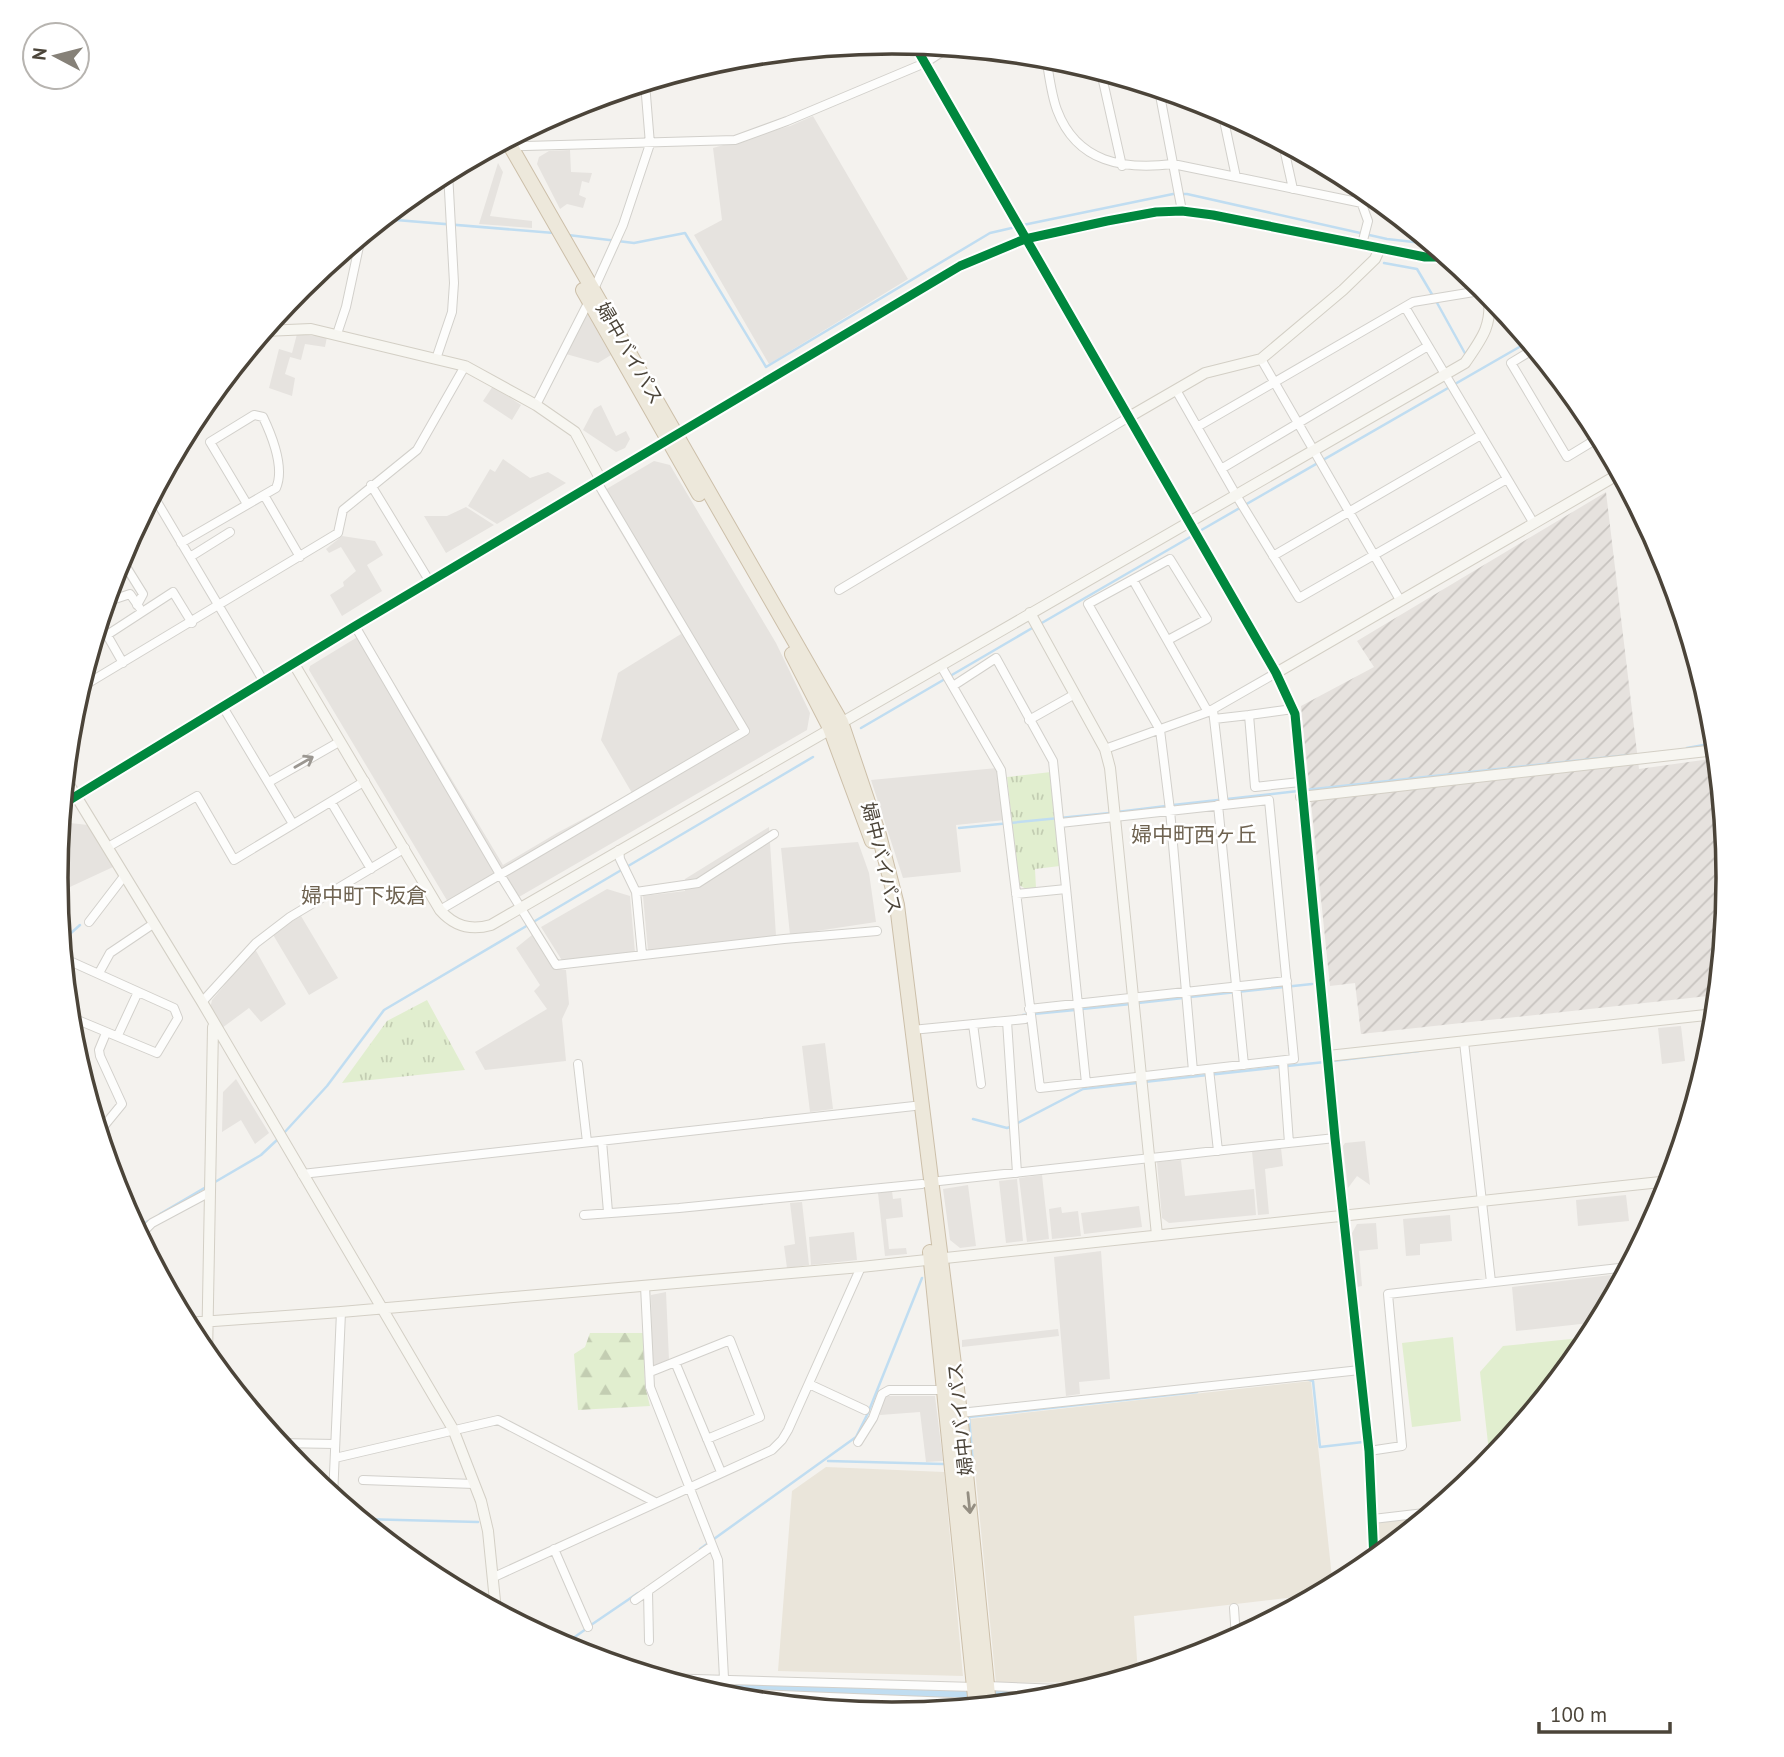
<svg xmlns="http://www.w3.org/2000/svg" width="1784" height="1757" font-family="'PT Sans','Noto Sans JP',sans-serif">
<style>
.industrial{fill:url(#industrial-furrows)}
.education{fill:#eae5da}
.grass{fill:url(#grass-tufts)}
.forest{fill:url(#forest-firs)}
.pitch{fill:#e1eecf}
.parking{fill:#e6e3df}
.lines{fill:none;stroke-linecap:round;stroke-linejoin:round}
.stream{stroke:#c0ddf1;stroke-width:2.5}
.river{stroke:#c0ddf1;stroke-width:16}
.street-casing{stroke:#d2d0cb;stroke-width:10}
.secondary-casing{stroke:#d3cfc5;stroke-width:12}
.highway-casing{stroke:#ccbfa9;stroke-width:16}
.street{stroke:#fdfdfc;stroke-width:8}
.secondary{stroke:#f7f6f1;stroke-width:10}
.highway{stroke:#ede8db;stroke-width:14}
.cycleway-casing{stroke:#fff;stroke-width:13}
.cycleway{stroke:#00873e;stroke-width:9}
.oneway{stroke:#9b9791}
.oneway2{stroke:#948e82}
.labels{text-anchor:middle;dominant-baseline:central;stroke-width:5;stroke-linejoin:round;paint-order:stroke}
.street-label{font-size:19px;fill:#4b4439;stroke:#fff}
.neighbourhood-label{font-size:21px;fill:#6e6250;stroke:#fff}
.rim{fill:none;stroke:#4b4439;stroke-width:3.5}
</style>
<defs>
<pattern id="industrial-furrows" width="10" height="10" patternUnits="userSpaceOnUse" patternTransform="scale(1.75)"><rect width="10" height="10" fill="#e6e2de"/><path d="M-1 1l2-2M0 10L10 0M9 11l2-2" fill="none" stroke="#c7c3bf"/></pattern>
<pattern id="grass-tufts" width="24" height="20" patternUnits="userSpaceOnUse" patternTransform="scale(1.75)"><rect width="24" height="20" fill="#e1eecf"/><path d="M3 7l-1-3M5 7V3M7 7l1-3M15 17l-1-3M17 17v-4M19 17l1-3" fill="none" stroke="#c3cdb2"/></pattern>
<pattern id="forest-firs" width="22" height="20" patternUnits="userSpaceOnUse" patternTransform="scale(1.75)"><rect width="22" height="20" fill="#e1eecf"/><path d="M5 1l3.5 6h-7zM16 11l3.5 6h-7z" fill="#c3cdb2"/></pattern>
</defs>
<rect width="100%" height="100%" fill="#f4f2ee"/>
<!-- industrial -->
<path class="industrial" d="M1606 492 1639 769 1717 758 1728 879 1717 995 1361 1034 1355 983 1330 986 1301 706 1374 667 1357 641Z"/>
<!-- education -->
<path class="education" d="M1311 1381 1333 1587 1320 1594 1134 1616 1138 1674 1111 1682 996 1683 970 1419Z
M826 1467 944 1472 963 1676 778 1671 792 1491Z
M1430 1514 1379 1556 1377 1520Z"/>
<!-- grass -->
<path class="grass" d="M1051 772 1060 866 1035 869 1036 888 1026 889 1019 885 1007 777Z
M427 1000 465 1070 342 1083 387 1021Z"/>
<!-- forest -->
<path class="forest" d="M590 1333H643L645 1386 650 1406 578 1410 574 1354 585 1347Z"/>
<!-- pitch -->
<path class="pitch" d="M1453 1337 1461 1421 1412 1427 1402 1343Z
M1591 1337 1587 1344 1490 1461 1480 1372 1503 1346Z"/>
<!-- parking -->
<path class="parking" d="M813 116 908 279 769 364 694 235 722 220 713 148 790 126Z
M570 150 571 172 592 173 589 183 582 181 579 195 586 198 583 208 567 204 560 209 537 164 539 157 549 151Z
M498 163 503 172 490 216 532 221V228L479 224Z
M587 313 611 355 598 363 566 354Z
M297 334 327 337 325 347 305 344 301 360 290 357 285 374 295 378 292 396 269 388 279 349 292 353Z
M493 386 521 405 512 420 483 401Z
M601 405 616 436 626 431 630 439 625 448 616 452 583 430 594 409Z
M503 459 530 478 548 472 566 483 497 524 468 506 490 469 495 472Z
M654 461 670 465 776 643 810 713 807 730 512 901 499 881 451 907 309 670 310 666 364 633 503 865 557 833 632 793 601 740 618 673 681 634 598 494Z
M466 507 494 525 446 553 424 516H447Z
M342 536 375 541 383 555 367 565 382 591 342 616 330 595 344 586 343 582 356 571 341 547 329 553 326 549Z
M997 768 1005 820 956 825 961 872 903 878 871 780Z
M61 822 88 825 113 867 57 893 56 878Z
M769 827 776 936 648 951 643 896 685 891V879Z
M858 842 869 873 876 922 790 935 781 848Z
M607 889 630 896 635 953 563 962 541 927Z
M301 916 338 978 309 995 272 933Z
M532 935 552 968 566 970 569 1004 562 1019 566 1061 485 1070 475 1052 547 1009 534 991 540 985 516 948Z
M255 949 286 1004 261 1022 249 1008 222 1028 210 1009 212 1000Z
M1681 1026 1685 1061 1662 1064 1658 1028Z
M825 1043 833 1109 810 1112 802 1046Z
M236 1079 269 1133 255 1144 241 1120 222 1132 223 1092Z
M1365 1141 1370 1185 1357 1176 1348 1188 1343 1146 1345 1143Z
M1281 1148 1283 1166 1265 1169 1269 1214 1258 1215 1252 1151Z
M1181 1160 1185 1196 1254 1189 1256 1215 1169 1223 1162 1218 1157 1162Z
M1042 1175 1049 1239 1027 1242 1019 1178Z
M1017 1179 1023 1241 1006 1243 999 1181Z
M968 1185 976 1246 960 1248 950 1240 943 1189Z
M892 1191 893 1199 901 1198 903 1217 886 1219 889 1249 906 1248 907 1254 885 1256 878 1193Z
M1626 1195 1629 1221 1578 1226 1576 1200Z
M802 1202 809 1265 787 1268 784 1246 795 1244 790 1203Z
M1139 1206 1142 1227 1084 1234 1081 1213Z
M1061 1207 1062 1213 1078 1211 1081 1236 1052 1239 1049 1209Z
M1450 1215 1452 1241 1420 1244V1255L1406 1256 1403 1219Z
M1376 1223 1378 1249 1359 1251 1362 1286 1357 1287 1352 1233 1357 1224Z
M854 1232 857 1260 811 1265 809 1237Z
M1101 1251 1110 1379 1079 1382 1080 1394 1066 1396 1054 1257Z
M1611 1275 1613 1296 1599 1322 1516 1331 1512 1287Z
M666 1292 669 1360 652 1366 651 1295Z
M1058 1329 1059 1336 962 1347V1340Z
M881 1396H935L943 1461 926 1462 920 1412 880 1415Z"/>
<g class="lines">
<!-- stream -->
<path class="stream" d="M384 219 554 233
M1023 225 1173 194H1187L1387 239 1431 244
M568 235 634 243 685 233 766 367 990 233 1016 227
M1384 263 1417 269 1433 296
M1436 301 1467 357
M1198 532 1528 342
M1040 624 1192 536
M861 728 1034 627
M1687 748 1715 743
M1305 790 1629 755
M1173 805 1298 791
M1117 812 1166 806
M959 828 1110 813
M62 941 80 925
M1190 997 1312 984
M1138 1003 1183 998
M1082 1009 1131 1004
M1023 1015 1075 1010
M1332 1061 1419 1051
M1287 1066 1325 1062
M1144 1082 1280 1067
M973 1119 1007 1128 1010 1127
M1016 1124 1083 1089 1137 1083
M283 1134 327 1086 384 1010 813 757
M215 1182 261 1155 278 1139
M160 1214 206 1187
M136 1229 148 1221
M1307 1379 1313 1381 1320 1447 1363 1442
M828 1461 943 1464
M973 1463 969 1417 1197 1392
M361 1519 478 1522
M700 1549 856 1437 868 1413 922 1278
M591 1625 638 1593
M562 1646 586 1629"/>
<!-- river -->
<path class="river" d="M685 1686 1057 1698"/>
<defs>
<path id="street" d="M1046 57C1049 74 1051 94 1057 110 1077 163 1124 170 1173 164L1362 203
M1101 72 1122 166
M1159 90 1182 211
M1222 111 1236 177
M1283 144 1293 189
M494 147 735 140 787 121 925 63 948 48
M1354 182 1368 221 1362 244
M594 289 623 225 650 144 645 83
M1405 307 1533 522
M337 334 346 307 361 237
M1534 349 1511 363 1567 457 1600 437
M436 359 452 312 454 283 448 172
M1261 359 1400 600
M1176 390 1236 495 1299 598 1507 479
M536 405 589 301
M1197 427 1413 302 1486 290
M1221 469 1428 346
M371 485 430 582
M153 495 264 682
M264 495 300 557
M181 543 276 488C285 468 272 436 263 417L254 415 210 442 247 504
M1273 556 1481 435
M120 557 143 594 137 605
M190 557 230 532
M1133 580 1208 712
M839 590 1129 417
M106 602 130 594 139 607
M355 626 501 876 556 965 784 939 877 931
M1168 640 1207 619 1170 559 1088 604 1160 730 1170 810 1193 1071
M123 663 107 635 173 592 192 623
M941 666 1001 770 1040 1088 1294 1059 1269 800 1060 823
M953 686 996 658 1053 761 1086 1083
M80 688 338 533 343 510 417 450 465 366
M223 707 293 824
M1293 709 1249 715 1255 787 1300 782
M1213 710 1224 805
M1214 719 1249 715
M1029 720 1075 694
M1105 749 1208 712 1276 673
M269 782 339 742
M331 802 371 869
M1218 805 1244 1065
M108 847 197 796 234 860 365 781
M619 850 620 859 636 892 642 954
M636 892 698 883 774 834
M1016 894 1066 889
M440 910 745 731 597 482
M89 922 125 875
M63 958 174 1008 178 1018 157 1053 80 1021 69 1019
M99 973 110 953 153 924
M202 1002 256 943 290 917 405 848
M1029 1009 1287 981
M1007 1021 1017 1173
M973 1024 981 1084
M912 1030 1025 1019
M118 1035 138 992
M1464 1042 1491 1282
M1283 1061 1289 1143
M578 1064 587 1142
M1209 1069 1218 1151
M99 1132 122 1104 100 1056 99 1050 106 1033
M602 1141 608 1212
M302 1174 914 1106
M930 1182 1335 1138
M584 1215 679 1208 922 1184
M145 1230 152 1223 210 1192
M645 1286 650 1387 718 1560 725 1698
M675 1362 730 1340 760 1417 707 1439
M650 1372 675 1362 721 1472
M809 1384 865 1410
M960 1413 1360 1370
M858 1442 873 1418 882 1394 889 1390H944
M278 1443 335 1444
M1369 1451 1402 1446 1388 1294 1628 1267
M335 1458 498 1420 655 1502
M363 1480 474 1484
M333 1497 341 1312
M1373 1519 1433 1512
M554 1549 588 1627
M494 1577 772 1450 782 1440 788 1430 861 1267
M648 1591 649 1641
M635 1600 712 1546
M1234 1608 1236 1638
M1236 1628 1260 1626
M661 1678 975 1687
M987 1686 1086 1690
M705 1692 976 1703"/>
<path id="secondary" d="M914 44 1276 673 1295 714 1335 1138 1369 1451 1374 1560
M264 331 311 329 465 366 536 405 575 432 601 480
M1129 417 1205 373 1261 359 1343 290 1375 259 1380 248
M1030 613 1105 749 1110 768 1157 1235
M294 664 440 910C454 926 470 931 491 925L1465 363C1483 337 1492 326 1489 294
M1276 673 1619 474
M65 778 202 1002 453 1429 481 1501 488 1531 496 1611
M1301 797 1716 750
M63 804 355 626 960 266 1025 239 1107 221 1156 212 1182 211 1213 215 1425 257H1447
M1328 1056 1715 1014
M186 1323 341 1312 861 1267 1670 1181
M207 1357 213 1027"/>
<path id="highway" d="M507 140 841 722 879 835 897 905 960 1413 989 1705
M583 290 699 494
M792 654 830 728 872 841
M930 1252 976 1707"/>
</defs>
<!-- street casing -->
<use href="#street" class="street-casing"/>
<!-- secondary casing -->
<use href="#secondary" class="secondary-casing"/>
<!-- highway casing -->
<use href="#highway" class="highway-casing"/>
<!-- street -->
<use href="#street" class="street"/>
<!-- secondary -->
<use href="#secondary" class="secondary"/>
<!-- highway -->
<use href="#highway" class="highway"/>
<defs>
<path id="cycleway" d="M914 44 1276 673 1295 714 1335 1138 1369 1451 1374 1560
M63 804 355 626 960 266 1025 239 1107 221 1156 212 1182 211 1213 215 1425 257H1447"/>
</defs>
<!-- cycleway casing -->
<use href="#cycleway" class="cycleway-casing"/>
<!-- cycleway -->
<use href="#cycleway" class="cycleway"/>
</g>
<!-- one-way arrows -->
<defs><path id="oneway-shaft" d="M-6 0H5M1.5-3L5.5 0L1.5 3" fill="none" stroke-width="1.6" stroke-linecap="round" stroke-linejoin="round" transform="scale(1.75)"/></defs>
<use class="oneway" href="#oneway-shaft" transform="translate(304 762) rotate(-30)"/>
<use class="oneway2" href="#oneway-shaft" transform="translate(969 1503) rotate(84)"/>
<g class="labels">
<!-- street labels -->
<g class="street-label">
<text transform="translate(630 353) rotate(60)">婦中バイパス</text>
<text transform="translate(882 858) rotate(76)">婦中バイパス</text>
<text transform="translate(960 1419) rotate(-96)">婦中バイパス</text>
</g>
<!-- neighbourhood labels -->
<g class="neighbourhood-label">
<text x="1194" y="834">婦中町西ヶ丘</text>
<text x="364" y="895">婦中町下坂倉</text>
</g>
</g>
<!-- crop -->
<path d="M0 0H1784V1757H0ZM68 878a824 824 0 1 1 1648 0a824 824 0 1 1-1648 0Z" fill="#fff" fill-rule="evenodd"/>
<path class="rim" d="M68 878a824 824 0 1 1 1648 0a824 824 0 1 1-1648 0Z"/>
<!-- north arrow -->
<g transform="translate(56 56) rotate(277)"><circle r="33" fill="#ffffff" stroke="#b7b4b0" stroke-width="2"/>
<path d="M0-5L12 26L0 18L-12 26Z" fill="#868178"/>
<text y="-10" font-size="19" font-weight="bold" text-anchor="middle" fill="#4b4439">N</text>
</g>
<!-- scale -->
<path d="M1539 1722v10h131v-10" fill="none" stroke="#4b4439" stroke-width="3.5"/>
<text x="1550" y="1722" font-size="21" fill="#4b4439" stroke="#ffffff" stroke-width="5" paint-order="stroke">100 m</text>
</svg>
